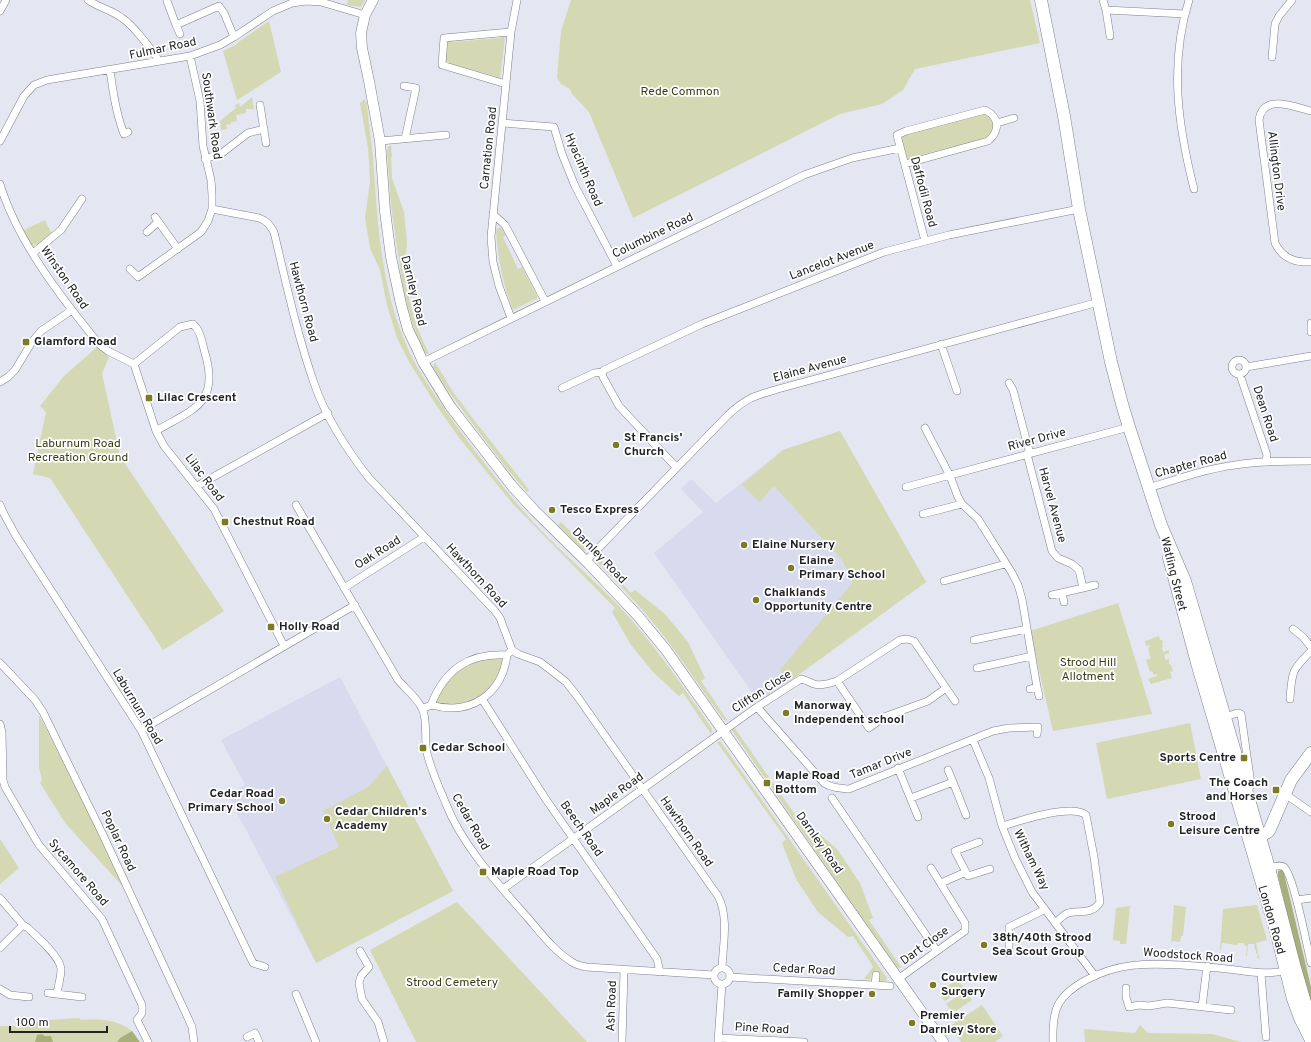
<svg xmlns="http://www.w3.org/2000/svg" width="1311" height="1042" font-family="Overpass,sans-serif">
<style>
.built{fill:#d8dbee}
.green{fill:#d4d9b4}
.forest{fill:#a8af78}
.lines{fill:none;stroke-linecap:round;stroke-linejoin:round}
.street-casing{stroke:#7e808a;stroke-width:8}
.secondary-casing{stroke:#7e808a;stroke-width:11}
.primary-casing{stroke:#7e808a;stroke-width:13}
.street{stroke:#fff;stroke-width:7}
.secondary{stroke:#fff;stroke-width:10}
.primary{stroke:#fff;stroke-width:12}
.poi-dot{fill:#7a7b23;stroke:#fff;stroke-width:1.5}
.labels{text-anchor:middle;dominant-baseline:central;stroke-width:3.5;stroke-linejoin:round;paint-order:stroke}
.street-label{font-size:12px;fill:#212226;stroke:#fff}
.park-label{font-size:12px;fill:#3b3f15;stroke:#fff}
.poi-label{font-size:12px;font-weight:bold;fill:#212226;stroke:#fff;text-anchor:start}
</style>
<rect width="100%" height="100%" fill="#e4e6f1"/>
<!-- built -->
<path class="built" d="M840 431 926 582 790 681 768 695 763 694 756 698 654 553 703 512 681 489 691 479 716 503 783 450Z
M340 677 453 891 316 963 227 794 245 785 221 740Z"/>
<!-- green -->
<path class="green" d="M348 0H365L361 7 347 5Z
M571 0H1030L1040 43 915 69 903 90 882 104 840 114 633 218 589 112 572 94 570 89 561 84 557 78 561 31Z
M269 21 281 72 237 100 223 51 237 44V43Z
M500 35 505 37 500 78 495 79V76L445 62 448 41 452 40 453 42 500 38Z
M252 97 254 109H246V113L236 115 237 121 231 122V124L226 125 227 129 221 130 220 121 236 108 235 105 239 103 240 107Z
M365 99C368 107 368 115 369 124 373 149 374 174 376 199 379 243 386 296 403 337 413 364 430 388 446 411 473 450 503 488 534 523 560 551 590 576 617 604 653 642 682 685 712 729V731L711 734 683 693 679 696 653 672 631 645 612 612 615 608 613 606 512 503 460 439 436 405 408 360 397 338 387 305 380 270 370 248 365 218 370 182 369 161 368 148 360 103Z
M983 113 989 115 994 124 991 134 987 138 913 157V160H905L900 135Z
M391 145 392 157H391L392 178 404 212 407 244 404 271 406 286 416 325 429 354H426L421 347 414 329 404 295 391 206 387 151 388 147Z
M45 220 52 234 39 244 32 245 29 241 24 230Z
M502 227 505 230 506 235 503 237 518 269 522 267 538 298 513 310C502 281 498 259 496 229Z
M97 347 109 357 102 374 120 456 224 611 163 650 50 478 33 474 46 412 40 406 64 376Z
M435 362 453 392 474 420 529 490 527 492 508 470 478 431 447 389 433 367Z
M840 431 926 582 790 681 780 670 853 582 842 560 774 486 760 502 742 485 783 450Z
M561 522 588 549 583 550 558 525Z
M597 556 631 593 635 590 665 614 688 642 705 678 701 681 728 721 724 720C701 689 680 656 656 626 638 604 618 583 598 563L595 558Z
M1118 603 1152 714 1053 731 1030 631Z
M1159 636 1160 640H1162L1163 643H1162L1163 647H1162L1163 652 1169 650V653L1164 655 1166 660 1169 659V664L1171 665 1173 671 1170 672 1172 678 1151 684 1148 679 1157 676 1156 674 1154 675 1152 671 1150 672 1146 660 1151 659 1148 648 1150 647 1149 645 1146 646 1145 641Z
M504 656C501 682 479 705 452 705 446 705 440 703 434 702L451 675 471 661Z
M39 715 103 839 125 889 66 824 40 783 42 780 39 767Z
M1190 723 1201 779 1107 799 1096 743Z
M734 727 803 826 808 824 837 849 860 883 873 918 869 920 901 967 897 969 731 729Z
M720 741 771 813 887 978 886 981H879L877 975 872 973 870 980 864 979 873 967 871 963 853 936 848 937 818 912 796 879 782 843 786 839 719 745 717 743Z
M387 766 453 891 316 963 275 877 339 847 323 811 368 787Z
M0 839 19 868 0 884Z
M457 902 587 1042H416L370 950Z
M1174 905 1186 907 1183 936H1181L1180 942 1172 941 1171 944Z
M1257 905 1267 940 1256 943 1260 961 1259 958H1257L1258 954 1256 953V950H1255L1254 944H1248L1247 956H1246L1247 946H1245L1244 943H1238L1237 945 1222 943 1221 950H1220L1223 909Z
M1130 906 1126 944H1120V941L1113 940 1112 949 1116 908Z
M958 979 964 988 945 1001 939 992Z
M965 991 972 1000 953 1013 946 1004Z
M982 1005 1003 1036 995 1042H961L950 1026Z
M79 1018 81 1020C100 1019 116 1019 132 1031L120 1038 117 1042H53L51 1036 37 1035 35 1042H0V1026H22L46 1020Z
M1140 1025 1148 1033 1212 1034 1241 1042H1085L1084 1029 1135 1033Z"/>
<!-- forest -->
<path class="forest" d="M1283 869 1311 987V1010L1278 876V871Z
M132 1031 140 1042H117L120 1038Z
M42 1034 45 1036H51L53 1042H35L37 1035Z"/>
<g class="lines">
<defs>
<path id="street" d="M88 0C99 8 112 10 122 18 132 24 153 51 159 61
M1103 0 1106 10 1185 14
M1189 0C1169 64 1178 126 1194 189
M167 1 176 25 219 6 224 13 234 37
M1106 10 1110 36
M0 11 6 0
M176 25 180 34
M1272 57 1275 24 1279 16 1292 0
M110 70C113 92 116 113 124 134L128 132
M506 84 442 65 444 38 511 32
M404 86 416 88 405 139
M260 105 266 143
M1311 111C1294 107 1263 93 1259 120L1275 243C1282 258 1295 263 1311 262
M503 123 554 127 562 154 575 186 617 266
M997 123 1014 118
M0 141 24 96 34 85 47 80 190 56 220 45 234 37 273 11 292 3 306 1 321 2 365 15
M380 141 446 135
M205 159 222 153 248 133 264 129
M905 164 988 141C1000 131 1000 117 985 110L906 131 897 135 925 241
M0 184C17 241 62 299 100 345L108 351 134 364
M212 209 259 218C267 221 270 225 274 232 286 283 297 334 314 383 326 418 347 450 369 478L495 611 500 618 512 650 518 654 540 662 552 671 566 682 577 696 718 896C729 917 723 945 722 968
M493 214 505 225 545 301
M155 217 178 249
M147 232 158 222
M33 253 61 230 82 199
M130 269 138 277 201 232 208 221 212 209V195L211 180 203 146 200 101 190 56
M511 318 499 286 493 262 491 237 511 32 517 0
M1311 323V332
M941 344 957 391
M1232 367a7 7 0 1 1 14 0a7 7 0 1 1-14 0Z
M423 362 804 175 852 158 900 148
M134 364 156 431 164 446 214 509 284 646
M134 364 180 327 193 324C201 331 202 343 205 353 220 404 193 409 156 431
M1246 367 1311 356
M1240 375 1267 455 1266 461
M0 382 8 377 15 370 32 342 41 331 72 310
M1009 383 1013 390 1030 454
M562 388 594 373 602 372
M925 428 950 476 958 497 962 504 978 519 985 530 1012 573 1018 585 1022 599 1037 687 1030 689
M1027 454 1052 551 1058 558 1072 564 1079 570 1083 588 1052 595
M676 467 619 406 603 377 602 373 604 370 702 324 884 252 949 235 1079 209
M197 486 328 413
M906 487 1129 427
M1149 488C1177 479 1205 469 1235 465 1260 461 1285 461 1311 461
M0 505 4 514 16 536 141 730 253 963 265 967
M296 505 398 680C406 689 416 697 422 708 428 720 424 739 427 753 431 770 439 787 446 804 462 845 498 884 527 917 541 933 554 951 572 962 576 965 582 966 586 967L714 975
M923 514 962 504
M586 561 728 415C746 398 754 396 778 389L1099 302
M944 581 1005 564
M344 588 424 537
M1083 588 1095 585
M1062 593 1064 602
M1293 629 1303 637 1311 647
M974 640 1027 629
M0 663 35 700 43 712 103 835 188 1018 192 1027 194 1042
M977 668 1032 656
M1037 687 1039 696
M946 688 955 701
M482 699 545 798 657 959 660 972
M1290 699C1292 672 1291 671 1311 651
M431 705C470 716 502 695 507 655
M757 707 824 783C832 788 839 788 849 789L993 731 1009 728 1038 727 1037 734
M422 709 431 705C445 669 469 653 507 655L512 650
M1225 717 1237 713 1241 714 1251 784 1250 787 1246 789
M0 724 2 732 3 780 5 787 39 845 102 919 142 1005V1013L137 1020 148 1042
M141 730 355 605
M973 740 989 778 1002 826 1015 858 1032 892 1095 976
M898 768 918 817
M948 770 953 782
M1285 794 1311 812
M832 798 937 951
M911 798 953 782 966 815
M1002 826C1020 821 1071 803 1086 815L1094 857 1100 902C1093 915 1079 910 1068 913 1063 915 1059 920 1055 923
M979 842 955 851 968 876 990 869
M1269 868C1274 867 1280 864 1284 867 1294 876 1307 947 1311 963
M941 883 966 872
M503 889 757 707 801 679C806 680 809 682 814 684 820 686 831 683 837 681L900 640 907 639 914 641 946 688 928 701 884 717 869 728 837 681
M0 898 23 925 28 928C37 937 60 956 61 969 61 977 58 986 57 994
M1297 900 1311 898
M0 948 23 925
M360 951 369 967 361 976 359 983 362 999 378 1022 384 1042
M1009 953V927L1044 910
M714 976a8 8 0 1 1 16 0a8 8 0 1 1-16 0Z
M1261 973 1266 1037
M730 977 890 986
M898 979 965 931V923L931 868
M875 985 876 975
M1126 988V997L1129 1007 1139 1005 1149 1006 1167 1003 1231 1010
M0 989 10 995 29 997
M48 993 82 997
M296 994 316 1042
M1202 1007 1207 966
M247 1037 255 1033 259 1042
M718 1038 804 1042
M622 1042 624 970
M718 1042 722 984
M1053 1042C1052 1009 1057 996 1086 980 1118 963 1146 963 1181 965 1197 966 1212 967 1227 969 1247 971 1267 976 1288 970"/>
<path id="secondary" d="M373 0 365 15 361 33 362 48 369 81 380 141 385 211 391 257 401 304 408 330 415 344 423 362 450 406 512 486 534 510 589 564 638 616 666 650 943 1042"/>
<path id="primary" d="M1041 0 1064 116 1079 209 1111 362 1122 404 1129 427 1161 525 1185 581 1269 868 1295 968 1311 1023
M1169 558 1197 663 1276 931 1293 999 1300 1018 1311 1040
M1260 836 1268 832 1270 829 1291 780 1311 753"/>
</defs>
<!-- street casing -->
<use href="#street" class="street-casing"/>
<!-- secondary casing -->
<use href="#secondary" class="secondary-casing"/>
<!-- primary casing -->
<use href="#primary" class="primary-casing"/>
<!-- street -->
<use href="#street" class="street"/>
<!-- secondary -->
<use href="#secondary" class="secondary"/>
<!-- primary -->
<use href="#primary" class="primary"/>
</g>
<!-- markers -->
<g class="poi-dot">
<rect x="22" y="338" width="8" height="8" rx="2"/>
<rect x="145" y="394" width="8" height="8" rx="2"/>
<circle cx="616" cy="445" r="4"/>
<circle cx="552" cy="510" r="4"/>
<rect x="221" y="518" width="8" height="8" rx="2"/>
<circle cx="744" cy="545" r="4"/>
<circle cx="791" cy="568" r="4"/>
<circle cx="756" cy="600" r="4"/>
<rect x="267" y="623" width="8" height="8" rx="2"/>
<circle cx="786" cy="713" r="4"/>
<rect x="419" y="744" width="8" height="8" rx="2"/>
<rect x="1240" y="754" width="8" height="8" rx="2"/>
<rect x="763" y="779" width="8" height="8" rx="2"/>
<rect x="1272" y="786" width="8" height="8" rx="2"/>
<circle cx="282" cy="801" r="4"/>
<circle cx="327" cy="819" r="4"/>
<circle cx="1171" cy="824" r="4"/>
<rect x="479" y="868" width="8" height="8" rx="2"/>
<circle cx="984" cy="945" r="4"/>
<circle cx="933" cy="985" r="4"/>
<circle cx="872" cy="994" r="4"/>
<circle cx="912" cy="1023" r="4"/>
</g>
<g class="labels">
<!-- street labels -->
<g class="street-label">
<text transform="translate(163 49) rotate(-12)">Fulmar Road</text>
<text transform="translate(211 116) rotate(82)">Southwark Road</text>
<text transform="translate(489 148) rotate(-84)">Carnation Road</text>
<text transform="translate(583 170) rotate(67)">Hyacinth Road</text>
<text transform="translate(1276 171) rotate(83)">Allington Drive</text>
<text transform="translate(923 192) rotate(75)">Daffodil Road</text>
<text transform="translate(653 236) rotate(-26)">Columbine Road</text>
<text transform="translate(832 261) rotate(-21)">Lancelot Avenue</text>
<text transform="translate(64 278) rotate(55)">Winston Road</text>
<text transform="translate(413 291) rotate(76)">Darnley Road</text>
<text transform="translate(303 302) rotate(75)">Hawthorn Road</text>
<text transform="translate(810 369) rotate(-15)">Elaine Avenue</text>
<text transform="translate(1265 414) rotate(72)">Dean Road</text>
<text transform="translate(1037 440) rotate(-15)">River Drive</text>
<text transform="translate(1191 465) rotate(-15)">Chapter Road</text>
<text transform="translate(204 478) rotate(53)">Lilac Road</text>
<text transform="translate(1052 505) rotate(75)">Harvel Avenue</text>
<text transform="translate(378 553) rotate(-32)">Oak Road</text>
<text transform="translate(599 556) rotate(46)">Darnley Road</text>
<text transform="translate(1173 574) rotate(76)">Watling Street</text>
<text transform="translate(476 576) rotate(47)">Hawthorn Road</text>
<text transform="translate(762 692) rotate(-33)">Clifton Close</text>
<text transform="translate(137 707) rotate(59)">Laburnum Road</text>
<text transform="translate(881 764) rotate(-22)">Tamar Drive</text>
<text transform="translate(617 794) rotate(-36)">Maple Road</text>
<text transform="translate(470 822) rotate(60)">Cedar Road</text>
<text transform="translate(581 829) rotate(55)">Beech Road</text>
<text transform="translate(686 832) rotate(55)">Hawthorn Road</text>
<text transform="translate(118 841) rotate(65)">Poplar Road</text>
<text transform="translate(819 843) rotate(55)">Darnley Road</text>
<text transform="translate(1031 860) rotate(64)">Witham Way</text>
<text transform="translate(78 873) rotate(49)">Sycamore Road</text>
<text transform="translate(1271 920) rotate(74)">London Road</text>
<text transform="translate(925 946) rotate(-36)">Dart Close</text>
<text transform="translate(1188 956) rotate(4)">Woodstock Road</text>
<text transform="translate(804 970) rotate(3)">Cedar Road</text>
<text transform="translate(612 1006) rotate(-88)">Ash Road</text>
<text transform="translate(762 1029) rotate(3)">Pine Road</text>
</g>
<!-- park labels -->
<g class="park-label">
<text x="680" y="92">Rede Common</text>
<text x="78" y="444">Laburnum Road<tspan x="78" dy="14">Recreation Ground</tspan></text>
<text x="1088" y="663">Strood Hill<tspan x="1088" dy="14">Allotment</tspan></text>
<text x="452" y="983">Strood Cemetery</text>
</g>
<!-- poi labels -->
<g class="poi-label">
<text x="34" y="342">Glamford Road</text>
<text x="157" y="398">Lilac Crescent</text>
<text x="624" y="438">St Francis'<tspan x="624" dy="14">Church</tspan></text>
<text x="560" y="510">Tesco Express</text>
<text x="233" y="522">Chestnut Road</text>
<text x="752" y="545">Elaine Nursery</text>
<text x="799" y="561">Elaine<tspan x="799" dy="14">Primary School</tspan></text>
<text x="764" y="593">Chalklands<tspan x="764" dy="14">Opportunity Centre</tspan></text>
<text x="279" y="627">Holly Road</text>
<text x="794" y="706">Manorway<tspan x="794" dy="14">Independent school</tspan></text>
<text x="431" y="748">Cedar School</text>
<text x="1236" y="758" text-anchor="end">Sports Centre</text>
<text x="775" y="776">Maple Road<tspan x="775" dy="14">Bottom</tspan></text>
<text x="1268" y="783" text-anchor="end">The Coach<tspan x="1268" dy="14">and Horses</tspan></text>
<text x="274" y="794" text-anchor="end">Cedar Road<tspan x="274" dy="14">Primary School</tspan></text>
<text x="335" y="812">Cedar Children's<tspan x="335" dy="14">Academy</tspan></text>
<text x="1179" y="817">Strood<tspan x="1179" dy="14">Leisure Centre</tspan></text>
<text x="491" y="872">Maple Road Top</text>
<text x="992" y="938">38th/40th Strood<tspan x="992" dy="14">Sea Scout Group</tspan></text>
<text x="941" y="978">Courtview<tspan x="941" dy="14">Surgery</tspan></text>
<text x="864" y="994" text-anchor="end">Family Shopper</text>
<text x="920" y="1016">Premier<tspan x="920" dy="14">Darnley Store</tspan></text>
</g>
</g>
<!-- scale -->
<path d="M10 1026v6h97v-6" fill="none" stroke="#212226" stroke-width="2"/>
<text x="16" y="1026" font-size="12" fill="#212226" stroke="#ffffff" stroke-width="3" paint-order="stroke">100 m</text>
</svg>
